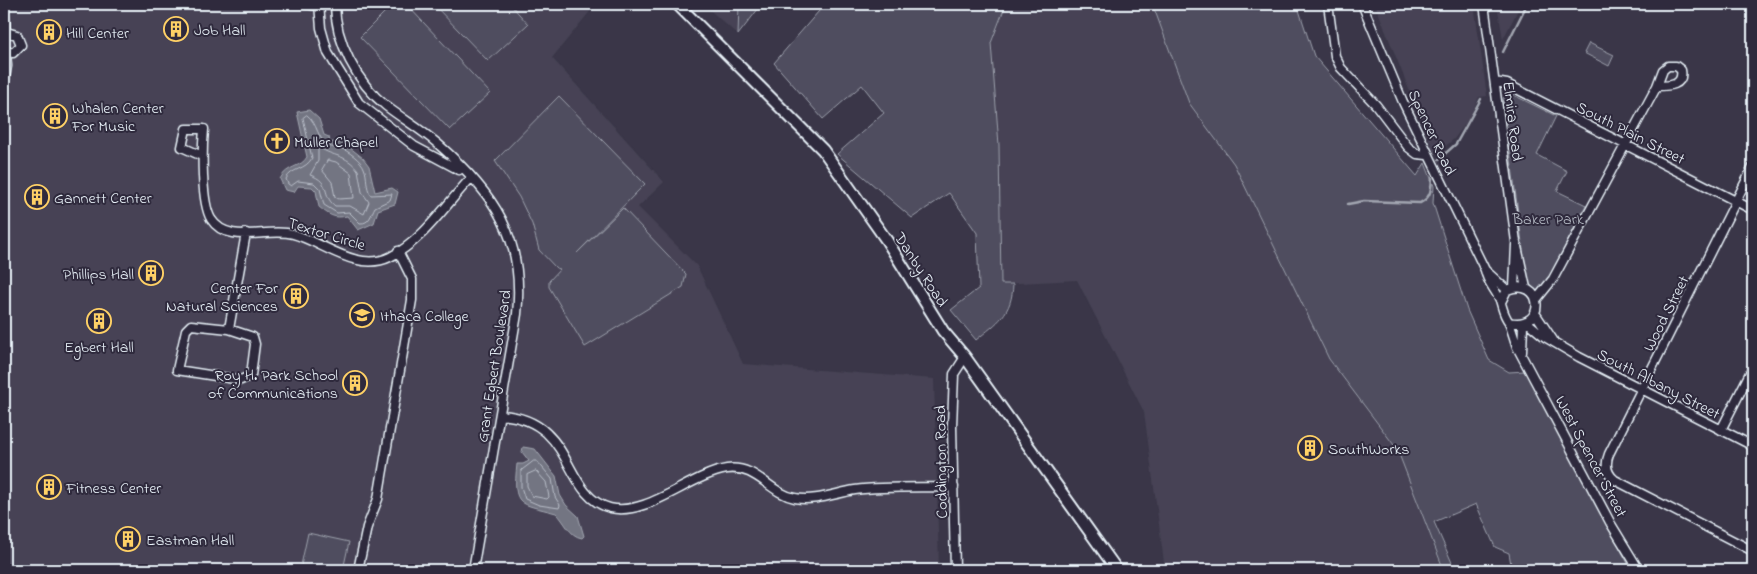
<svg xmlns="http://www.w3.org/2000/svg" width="1757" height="574" font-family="'Indie Flower',sans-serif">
  <rect width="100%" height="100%" fill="#3a3648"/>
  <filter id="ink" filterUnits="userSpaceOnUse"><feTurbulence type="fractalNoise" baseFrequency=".02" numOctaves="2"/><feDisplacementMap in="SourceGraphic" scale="10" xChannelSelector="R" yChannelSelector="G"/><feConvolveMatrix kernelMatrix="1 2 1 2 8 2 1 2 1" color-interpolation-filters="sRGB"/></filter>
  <g filter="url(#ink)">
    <path fill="#464354" d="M4,4H596L552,58L664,182L638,207L697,266L743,364L934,379L939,570H4Z
      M703,4H739L738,35Z
      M1006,4H1147L1155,11L1189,103L1234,164L1329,359L1397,449L1443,570H1165L1144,412L1077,280L1001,284L999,145L991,43Z
      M1375,4H1474L1487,96L1479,97L1469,119L1454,139L1435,155Z
      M1497,4H1521L1503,39Z"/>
    <path fill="#504e5f" stroke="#9ca0ac" d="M393,4H406L490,93L450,130L360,37Z
      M433,4H510L528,24L488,61Z
      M739,4H762L738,35Z
      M825,4H1006L991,43L999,145L1001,284H1013C1012,314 998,322 976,340L951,310L979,288L977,233L949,193L912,218L837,154L884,113L862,85L823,119L774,63Z
      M1147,4H1297L1314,56L1417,176L1425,163L1434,186L1433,203L1467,310L1489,360L1509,372L1525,371L1631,569L1512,570L1509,553L1495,547L1476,504L1434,522L1453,565L1443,568L1397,449L1329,359L1234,164L1189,103L1155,11Z
      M1589,43L1614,55L1609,66L1584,53Z
      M1507,92L1556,116L1537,155L1567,171L1557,191L1586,205L1548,280L1537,294L1527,280L1503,99Z
      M559,96L645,184L577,253L623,208L686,274L683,287L585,347L549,287V281L560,269L556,268L539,250L532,224L519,197L495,161Z
      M308,533L349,542L343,570H300Z"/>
    <path fill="#737482" stroke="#a2a6b1" d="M309,110L319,119L324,135L329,137L330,142L344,143L363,158L369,166L375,192L392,188L398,192L395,204L378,210L374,223L358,230L347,216C334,219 329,215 319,207L316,191L312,187L298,186L294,192L285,190L280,179C287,165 301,168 307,157L297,112Z
      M523,447L535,449L556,476L560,495L566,505L578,516L584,536L582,538C569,536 565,521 556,513C520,503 512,508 517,464H523L529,461L522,452Z"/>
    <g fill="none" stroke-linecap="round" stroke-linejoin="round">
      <path stroke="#b9bfc9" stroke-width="1" d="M307,115C318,123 317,140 329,146C332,148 337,147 340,148C347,150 362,161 364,168C368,177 365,187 371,195L392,194L390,200L375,207C371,214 370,224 360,223L349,212L337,213L324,205L320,189L314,183L298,181L291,186L288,184L286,179C291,168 306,170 312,158L303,118Z
        M320,148C333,157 346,154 358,170L362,192L369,202L364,214L350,206H335C321,195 332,182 310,175L318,161V150Z
        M328,160L336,162L351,173L354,198L339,199L335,197L332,182L322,170Z
        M534,461H537L552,479L555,497L560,505L559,508L539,505L525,499L521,487V471Z
        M536,471L546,482L549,497L547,499L532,496L527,486V475Z"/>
      <path stroke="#a2a6b1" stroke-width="2.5" d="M1503,52L1527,4
        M1439,159L1456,144L1481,99
        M1348,204L1364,201L1420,203C1431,198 1431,190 1432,178"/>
      <defs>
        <path id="minor" d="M306,4L319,6L335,4C335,41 357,83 386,106C403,119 422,130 438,144C494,193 525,238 517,314L473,570
          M319,4L321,28L328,53L359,103L414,146L459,170
          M1328,4L1335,56L1341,68L1376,105L1408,147L1417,154L1427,155
          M1362,4L1403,102L1485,270C1487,282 1495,289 1500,300C1503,309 1503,314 1509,322C1548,331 1544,275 1507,290L1501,302
          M1484,4L1516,242L1526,288
          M4,7L6,35
          M4,37L10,33L17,35L21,45L13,53L4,50
          M1668,66H1676L1681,70C1684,86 1669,86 1657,86L1663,70Z
          M1495,82L1507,84L1753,210
          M4,84L7,66L6,52
          M202,156L182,147L186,129H204C202,150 201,202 211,219C228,246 268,227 293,234C323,242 357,273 390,257C423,241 446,204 471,178
          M1753,167L1609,454C1605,464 1606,473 1615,480L1753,551
          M1485,270L1507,290
          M1514,288L1516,245
          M1536,300L1553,279L1657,86
          M1535,313L1553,340
          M1509,322L1517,347L1611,524L1639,570
          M1527,322L1545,337L1579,357L1753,446
          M191,325L229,329L253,337L255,344L251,375L241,380L177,370L186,330Z
          M229,329L246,233
          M1522,352L1523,324
          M500,415C576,419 561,495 610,508C647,517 690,475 727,469C757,465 769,493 795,498C814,502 836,493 855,490C887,486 921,488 954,487
          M1721,430L1753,367
          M358,570L367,527L378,499L412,300V279L398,251
          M955,570L952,426L954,374L965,357"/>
        <path id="major" d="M677,4L823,150L887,241L943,331L965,357L1117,570"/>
      </defs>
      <use href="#minor" stroke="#e8f1f8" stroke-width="11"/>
      <use href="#major" stroke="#e8f1f8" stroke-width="14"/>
      <use href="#minor" stroke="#2f2a3d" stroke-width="8"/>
      <use href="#major" stroke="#2f2a3d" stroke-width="10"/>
    </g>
  </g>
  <defs>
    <symbol id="building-ring" viewBox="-11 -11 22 22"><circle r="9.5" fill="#2f2a3d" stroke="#ffd166" stroke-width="1.5"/><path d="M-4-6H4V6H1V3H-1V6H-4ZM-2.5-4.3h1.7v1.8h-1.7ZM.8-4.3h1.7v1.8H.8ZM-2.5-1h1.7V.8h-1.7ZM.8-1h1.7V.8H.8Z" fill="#ffd166"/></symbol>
    <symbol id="church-ring" viewBox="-11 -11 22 22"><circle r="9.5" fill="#2f2a3d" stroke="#ffd166" stroke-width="1.5"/><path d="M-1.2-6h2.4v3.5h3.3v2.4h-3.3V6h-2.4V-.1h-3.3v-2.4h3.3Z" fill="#ffd166"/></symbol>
    <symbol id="university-ring" viewBox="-11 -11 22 22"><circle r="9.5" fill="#2f2a3d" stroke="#ffd166" stroke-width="1.5"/><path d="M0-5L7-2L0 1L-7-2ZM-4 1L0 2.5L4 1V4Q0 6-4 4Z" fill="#ffd166"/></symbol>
  </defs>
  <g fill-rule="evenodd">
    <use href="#building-ring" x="162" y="15" width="28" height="28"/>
    <use href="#building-ring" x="35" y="18" width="28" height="28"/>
    <use href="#building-ring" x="41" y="102" width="28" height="28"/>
    <use href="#church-ring" x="263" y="127" width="28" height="28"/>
    <use href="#building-ring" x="23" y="183" width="28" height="28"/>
    <use href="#building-ring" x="137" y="259" width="28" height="28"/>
    <use href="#building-ring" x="282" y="282" width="28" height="28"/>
    <use href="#university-ring" x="348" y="301" width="28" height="28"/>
    <use href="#building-ring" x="85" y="307" width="28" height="28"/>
    <use href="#building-ring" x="341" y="369" width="28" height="28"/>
    <use href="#building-ring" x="1296" y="434" width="28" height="28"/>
    <use href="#building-ring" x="35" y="473" width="28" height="28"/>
    <use href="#building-ring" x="114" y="525" width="28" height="28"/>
  </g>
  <g text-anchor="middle" stroke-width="4" stroke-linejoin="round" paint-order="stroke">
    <g font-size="16" fill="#e8f1f8" stroke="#2f2a3d" text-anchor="start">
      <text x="194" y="35">Job Hall</text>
      <text x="66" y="38">Hill Center</text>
      <text x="72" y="113">Whalen Center<tspan x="72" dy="18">For Music</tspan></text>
      <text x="294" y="147">Muller Chapel</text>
      <text x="54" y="203">Gannett Center</text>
      <text x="134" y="279" text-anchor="end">Phillips Hall</text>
      <text x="278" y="293" text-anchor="end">Center For<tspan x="278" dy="18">Natural Sciences</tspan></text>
      <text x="380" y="321">Ithaca College</text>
      <text x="99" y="352" text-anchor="middle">Egbert Hall</text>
      <text x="338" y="380" text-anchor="end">Roy H. Park School<tspan x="338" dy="18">of Communications</tspan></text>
      <text x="1328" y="454">SouthWorks</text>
      <text x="66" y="493">Fitness Center</text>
      <text x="146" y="545">Eastman Hall</text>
    </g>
    <g font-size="16" fill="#e8f1f8" stroke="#2f2a3d">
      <text transform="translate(1514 121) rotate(83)" y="6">Elmira Road</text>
      <text transform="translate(1433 132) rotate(65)" y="6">Spencer Road</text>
      <text transform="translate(1631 132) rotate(27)" y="6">South Plain Street</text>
      <text transform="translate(327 233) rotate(17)" y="6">Textor Circle</text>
      <text transform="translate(922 269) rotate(57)" y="6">Danby Road</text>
      <text transform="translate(1665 313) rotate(-63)" y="6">Wood Street</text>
      <text transform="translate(493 366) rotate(-81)" y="6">Grant Egbert Boulevard</text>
      <text transform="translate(1659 383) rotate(27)" y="6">South Albany Street</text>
      <text transform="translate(1592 456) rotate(62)" y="6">West Spencer Street</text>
      <text transform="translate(940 462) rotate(-91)" y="6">Coddington Road</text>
    </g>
    <g font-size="16" fill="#b3b8c2" stroke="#2f2a3d">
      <text x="1548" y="224">Baker Park</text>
    </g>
  </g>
  <rect width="1757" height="574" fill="none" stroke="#2f2a3d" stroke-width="20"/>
  <rect x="10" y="10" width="1737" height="554" fill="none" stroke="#e8f1f8" stroke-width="2" filter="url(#ink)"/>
</svg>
